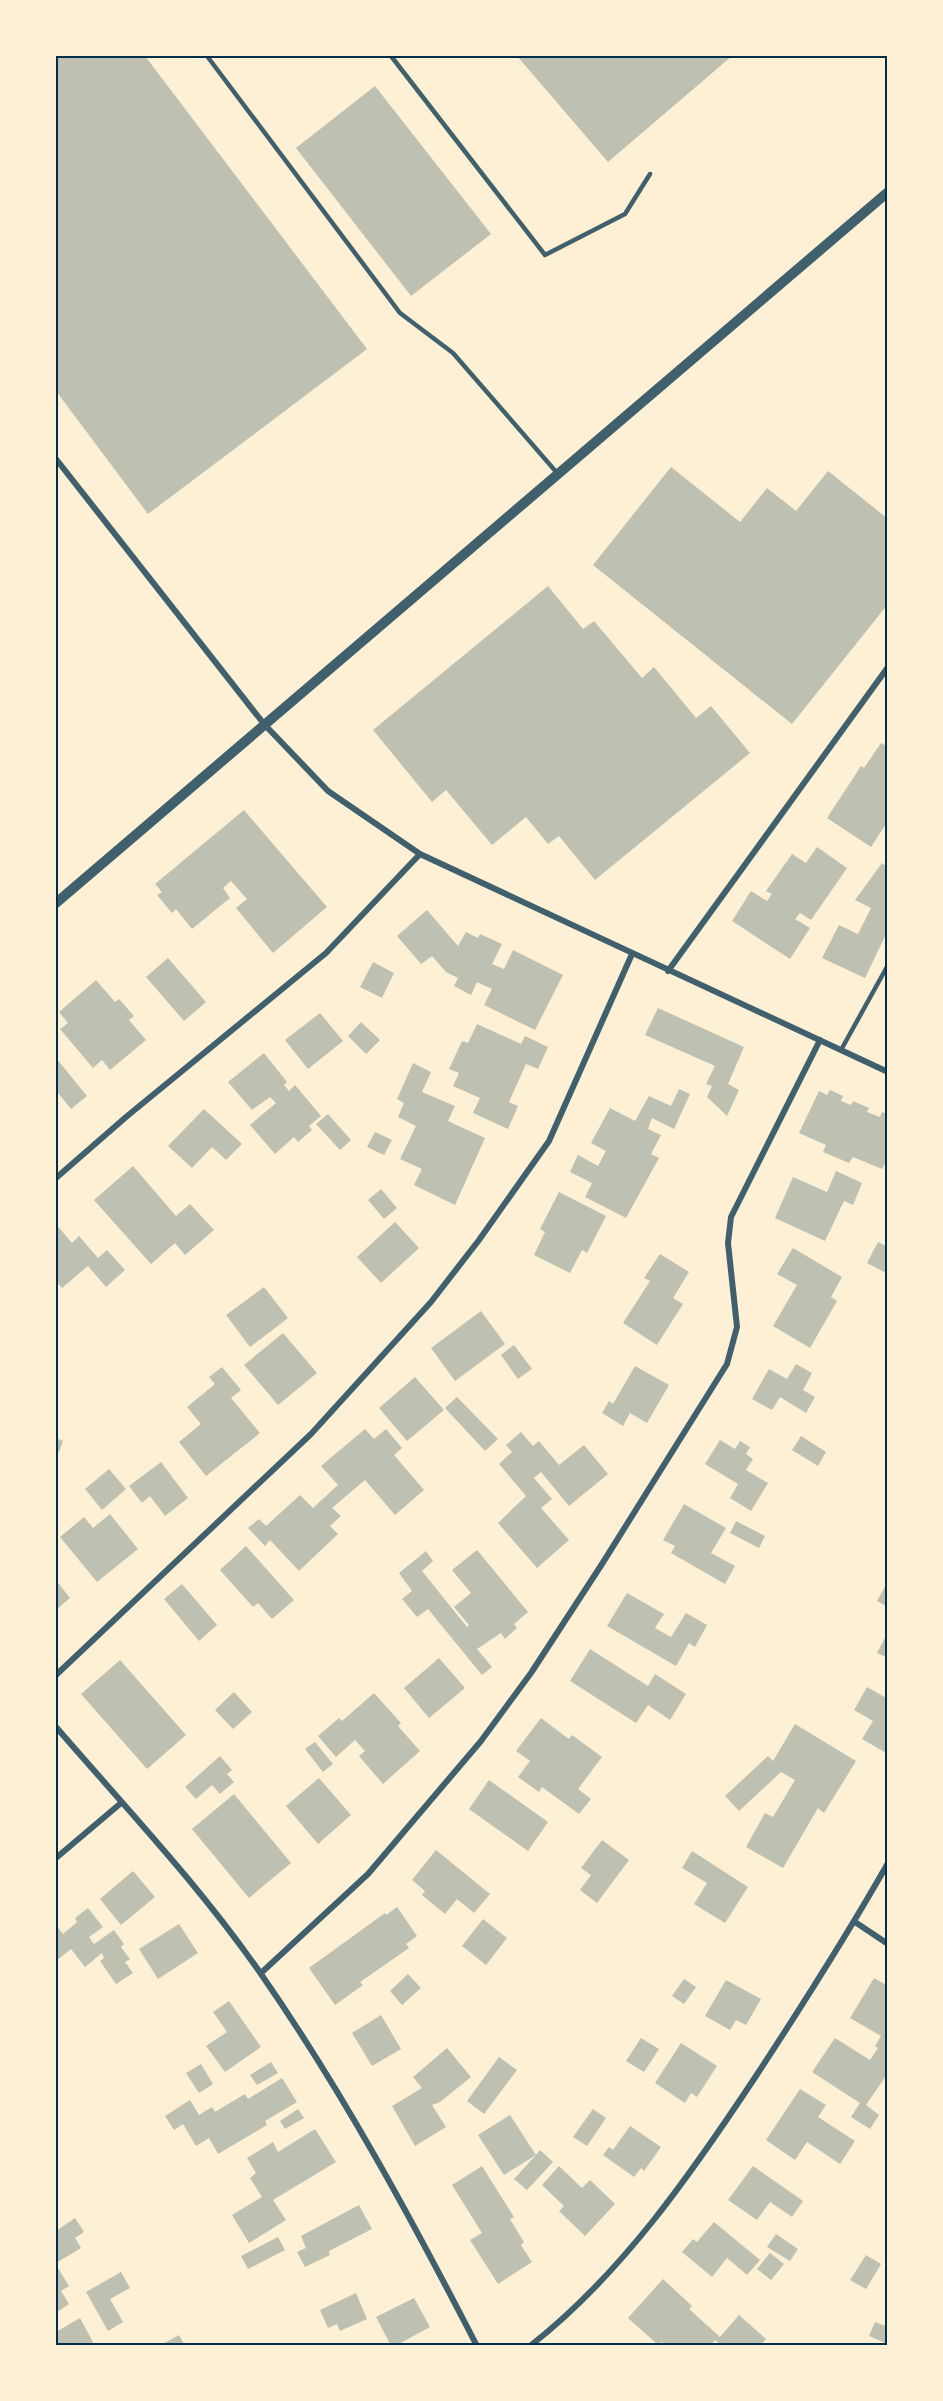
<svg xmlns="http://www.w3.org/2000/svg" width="943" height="2401" font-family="Karla,sans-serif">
  <rect width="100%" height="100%" fill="#fdf0d5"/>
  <path fill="#bec0b2" d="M56,56H145L367,349L148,514L56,391Z
    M517,56H732L608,162Z
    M375,86L491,234L411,296L296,148Z
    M671,467L740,522L767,488L796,511L828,471L888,519V604L792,724L593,565Z
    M548,586L583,629L594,621L642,678L654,667L696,718L711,706L750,753L595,880L559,836L548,844L526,817L492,845L446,790L432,802L373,730Z
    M881,743L888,747V821L871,847L827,818L861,766L864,768Z
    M244,810L327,907L273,953L236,908L247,899L231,881L223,888L230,898L192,929L176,909L172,913L157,895L162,892L155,884Z
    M817,847L847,868L811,920L800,913L795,919L810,928L790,959L732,921L751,891L767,901L772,894L766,891L792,854L806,863Z
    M882,863L888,868V930L865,978L822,958L839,925L858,934L871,908L855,900Z
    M427,910L458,946L466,932L478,938L480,934L502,944L492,964L504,969L513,950L563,975L535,1030L484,1005L492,989L477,982L471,995L454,986L458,978L446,972L432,956L421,964L397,936Z
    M168,958L206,1002L184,1021L146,977Z
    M373,962L394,973L382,998L360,987Z
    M96,980L115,1002L119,999L134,1016L129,1020L146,1040L110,1070L102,1060L93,1068L60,1029L68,1023L59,1012Z
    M658,1008L744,1047L728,1084L739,1090L727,1116L707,1097L712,1086L706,1084L715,1066L645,1035Z
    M320,1013L343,1041L308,1069L285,1040Z
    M361,1022L380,1040L366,1054L348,1036Z
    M477,1024L521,1044L525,1036L548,1047L538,1069L526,1064L509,1102L518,1106L508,1129L473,1113L480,1098L453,1086L459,1073L449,1069L462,1041L468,1043Z
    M264,1053L287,1082L284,1085L289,1091L295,1085L321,1116L309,1126L312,1130L298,1142L294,1137L275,1154L250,1125L276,1103L270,1097L252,1110L228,1082Z
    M56,1058L87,1096L71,1109L58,1093L56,1096Z
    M413,1063L431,1072L422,1092L455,1106L448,1121L485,1138L455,1205L414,1185L422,1169L400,1159L416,1126L398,1117L404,1103L397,1099Z
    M679,1089L690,1094L674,1129L652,1118L648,1129L661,1135L651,1154L659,1158L626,1218L585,1197L592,1183L570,1172L578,1155L598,1166L606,1151L591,1143L610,1108L635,1121L649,1096L671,1106Z
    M830,1090L843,1096L841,1101L851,1105L853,1101L869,1108L867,1112L872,1114L880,1117L882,1112L888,1114V1158L882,1169L853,1157L849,1163L823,1152L826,1145L799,1133L819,1091L827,1095Z
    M204,1109L242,1144L226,1160L212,1147L192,1168L168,1146Z
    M328,1114L351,1140L340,1150L316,1124Z
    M375,1132L392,1140L384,1155L367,1147Z
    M133,1166L176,1216L190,1204L214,1230L185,1255L175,1243L151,1264L94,1200Z
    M836,1171L862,1183L853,1205L844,1201L825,1241L775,1218L793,1177L827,1192Z
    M381,1189L397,1208L384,1219L368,1200Z
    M559,1192L606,1216L587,1253L582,1250L570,1273L534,1255L545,1232L540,1229Z
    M395,1222L419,1248L381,1283L357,1257Z
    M56,1224L72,1243L79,1236L98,1258L107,1250L125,1270L106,1287L88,1266L62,1288L56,1281Z
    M878,1242L888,1247V1274L867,1263Z
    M793,1248L842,1277L831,1297L837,1301L810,1348L773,1326L797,1285L777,1274Z
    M660,1254L689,1272L673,1298L683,1304L657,1345L623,1323L650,1281L644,1278Z
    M264,1287L288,1318L250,1347L226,1315Z
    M481,1311L505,1344L455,1381L431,1348Z
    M283,1333L317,1373L278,1405L244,1365Z
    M514,1345L532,1369L518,1379L501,1355Z
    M796,1364L812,1373L803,1390L815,1397L806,1413L780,1397L772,1410L752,1399L769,1369L787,1379Z
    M635,1366L669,1385L647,1423L630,1413L623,1426L602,1413L609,1401L613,1404Z
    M222,1367L241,1390L231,1398L260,1433L206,1476L179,1442L201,1424L187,1407L215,1384L209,1377Z
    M415,1377L444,1410L407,1441L379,1408Z
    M457,1397L498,1439L485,1451L445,1408Z
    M365,1429L374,1439L386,1429L402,1448L394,1455L424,1490L395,1515L365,1480L332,1508L341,1516L330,1526L338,1534L299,1571L270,1540L265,1546L248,1528L259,1519L266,1526L300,1495L313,1508L338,1485L321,1466Z
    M521,1432L533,1446L539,1441L559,1465L584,1445L608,1474L569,1506L541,1472L534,1478L552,1499L541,1508L569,1540L537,1568L498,1523L526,1496L499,1464L512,1452L506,1445Z
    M801,1436L826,1452L818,1466L792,1450Z
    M56,1438L63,1441L59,1452L56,1451Z
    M720,1440L735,1449L740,1441L750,1447L746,1454L753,1459L746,1470L768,1483L751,1511L730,1498L738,1484L705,1464Z
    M161,1462L188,1498L165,1516L150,1496L142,1503L129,1486Z
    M109,1469L126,1489L102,1510L85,1489Z
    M684,1504L726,1528L711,1553L735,1566L725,1584L671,1553L675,1546L663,1540Z
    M110,1514L138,1549L97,1582L60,1537L84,1517L93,1528Z
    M736,1521L765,1536L759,1548L730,1533Z
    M246,1546L294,1600L272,1619L258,1603L253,1607L220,1570Z
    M477,1550L528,1612L514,1624L517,1628L505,1639L501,1633L477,1649L492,1667L482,1675L428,1609L417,1617L402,1599L412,1591L399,1573L426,1551L433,1561L422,1571L467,1627L469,1625L454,1607L471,1593L452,1570Z
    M56,1580L70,1598L56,1610Z
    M888,1581V1607L877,1601Z
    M182,1584L217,1625L199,1641L164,1599Z
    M627,1593L664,1614L655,1628L671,1637L686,1613L707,1625L695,1647L689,1643L676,1666L607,1626Z
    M888,1632V1658L877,1653Z
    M590,1649L648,1686L655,1674L686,1694L670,1720L648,1705L636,1723L570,1681Z
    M439,1658L465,1688L429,1718L404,1688Z
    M120,1660L186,1735L147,1769L81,1694Z
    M867,1687L888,1699V1754L862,1739L873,1721L854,1710Z
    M234,1692L252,1712L233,1729L215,1710Z
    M374,1693L401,1723L398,1726L420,1751L383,1784L359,1756L365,1751L355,1740L336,1757L318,1736L339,1718L342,1721Z
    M541,1718L569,1739L572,1735L602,1757L578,1789L591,1799L579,1814L542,1787L539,1792L518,1777L530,1761L516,1751Z
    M795,1724L856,1761L824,1813L818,1808L783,1868L746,1847L765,1813L773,1817L795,1780L781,1772L739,1811L725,1796L768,1756L773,1761Z
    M315,1742L333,1764L323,1772L305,1749Z
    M220,1756L232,1770L227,1774L234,1782L220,1794L212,1785L196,1799L185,1787Z
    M319,1778L351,1815L318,1844L286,1806Z
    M489,1780L548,1822L528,1851L469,1809Z
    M234,1794L291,1863L249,1898L192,1829Z
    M602,1840L629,1860L597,1903L580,1890L591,1875L581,1868Z
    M436,1850L490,1894L474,1913L457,1899L445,1914L422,1895L425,1891L412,1880Z
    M692,1851L748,1887L725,1923L694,1904L707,1883L682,1868Z
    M133,1871L155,1897L121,1925L100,1899Z
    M397,1907L417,1936L406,1944L409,1948L360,1982L363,1985L335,2005L309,1968L385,1913L386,1915Z
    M88,1908L103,1927L89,1937L94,1944L114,1930L124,1944L121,1947L130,1959L125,1962L133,1973L116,1984L100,1961L104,1958L102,1953L85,1967L71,1949L56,1961V1925L63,1934L77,1922L75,1918Z
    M483,1919L507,1938L486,1965L462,1946Z
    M179,1924L198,1953L158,1979L139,1949Z
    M408,1974L421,1988L402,2005L390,1991Z
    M874,1978L888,1986V2073L866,2105L879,2115L870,2129L851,2117L860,2103L812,2072L835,2038L870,2060L878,2048L875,2046L881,2036L850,2018Z
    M684,1979L696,1987L684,2004L672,1996Z
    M726,1980L761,1999L746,2025L736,2020L730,2030L705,2016Z
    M229,2001L261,2047L225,2072L206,2046L227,2032L213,2012Z
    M381,2015L401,2049L372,2066L352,2033Z
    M641,2038L659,2049L644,2072L626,2061Z
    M681,2043L717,2066L697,2097L691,2093L685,2103L655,2083Z
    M447,2048L471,2077L440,2102L432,2105L446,2127L415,2146L392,2106L422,2088L413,2077Z
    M499,2057L517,2070L484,2114L467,2101Z
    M271,2062L278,2073L257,2085L250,2075Z
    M201,2064L213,2084L199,2093L186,2073Z
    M282,2078L297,2102L265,2121L267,2125L218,2154L209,2138L196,2146L183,2124L174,2130L165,2116L190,2100L199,2115L212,2107L215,2112L245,2094L248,2099Z
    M800,2089L826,2105L818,2117L855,2141L840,2164L807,2142L795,2160L766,2140Z
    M298,2109L304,2118L285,2129L280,2121Z
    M593,2109L606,2118L587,2146L573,2137Z
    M510,2115L536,2155L540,2150L553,2162L527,2190L514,2179L536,2155L504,2175L478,2135Z
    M630,2126L661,2147L644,2171L641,2168L634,2177L603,2155L609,2147L613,2150Z
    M315,2129L336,2162L273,2200L286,2220L249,2243L232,2215L262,2197L250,2178L256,2173L247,2158L273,2142L278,2152Z
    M482,2166L514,2217L510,2219L524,2242L521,2245L532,2262L498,2284L470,2240L482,2233L452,2185Z
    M559,2166L582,2188L590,2180L615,2204L585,2236L559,2211L564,2206L542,2185Z
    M753,2166L803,2201L792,2217L770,2202L757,2220L728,2200Z
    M359,2205L372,2229L329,2251L330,2255L305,2267L297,2252L306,2248L301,2236Z
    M75,2218L84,2232L75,2238L81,2248L56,2263V2231Z
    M714,2222L760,2260L747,2275L727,2258L712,2277L682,2252L693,2239L697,2242Z
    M776,2234L798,2249L790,2261L767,2247Z
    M278,2237L285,2250L248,2269L241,2256Z
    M770,2253L784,2264L771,2280L757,2269Z
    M866,2255L881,2264L866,2289L850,2280Z
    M56,2265L69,2286L61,2291L69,2304L56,2313Z
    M121,2272L130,2288L110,2299L123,2322L108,2331L86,2292Z
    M663,2279L692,2306L689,2309L720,2337L739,2315L766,2339L760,2346H722L715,2340L710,2346H666L662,2342L657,2344L628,2318Z
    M356,2293L367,2319L340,2331L337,2324L328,2328L320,2310Z
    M414,2298L430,2327L395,2346H391L376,2317Z
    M80,2318L95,2346H56V2332Z
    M875,2322L888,2327V2344L869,2336Z
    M179,2335L185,2346H159Z"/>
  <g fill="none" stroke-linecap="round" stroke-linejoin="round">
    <path stroke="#3f606c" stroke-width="4.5" d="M207,56L400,313L453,353L558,474
      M391,56L545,255L625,214L650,174
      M841,1050L888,965"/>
    <path stroke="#3f606c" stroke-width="6" d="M56,459L264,724L328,791L420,854L888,1072
      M668,971L888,667
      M56,1178L126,1117L326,953L420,854
      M56,1675L311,1434L431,1302L479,1240L549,1141L632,954
      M56,1727C126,1808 200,1886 261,1974C343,2092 411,2218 477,2346
      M56,1858L121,1803
      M855,1922L888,1944
      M261,1973L368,1874L481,1741L531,1673L602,1564L727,1364L737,1327L728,1243L731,1217L820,1040
      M530,2346C621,2275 691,2174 754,2079C800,2009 846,1937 888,1863"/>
    <path stroke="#3f606c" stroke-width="10" d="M56,903L888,192"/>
  </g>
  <rect width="943" height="2401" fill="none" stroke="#fdf0d5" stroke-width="114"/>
  <rect x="57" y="57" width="829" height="2287" fill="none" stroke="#003049" stroke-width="2"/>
</svg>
